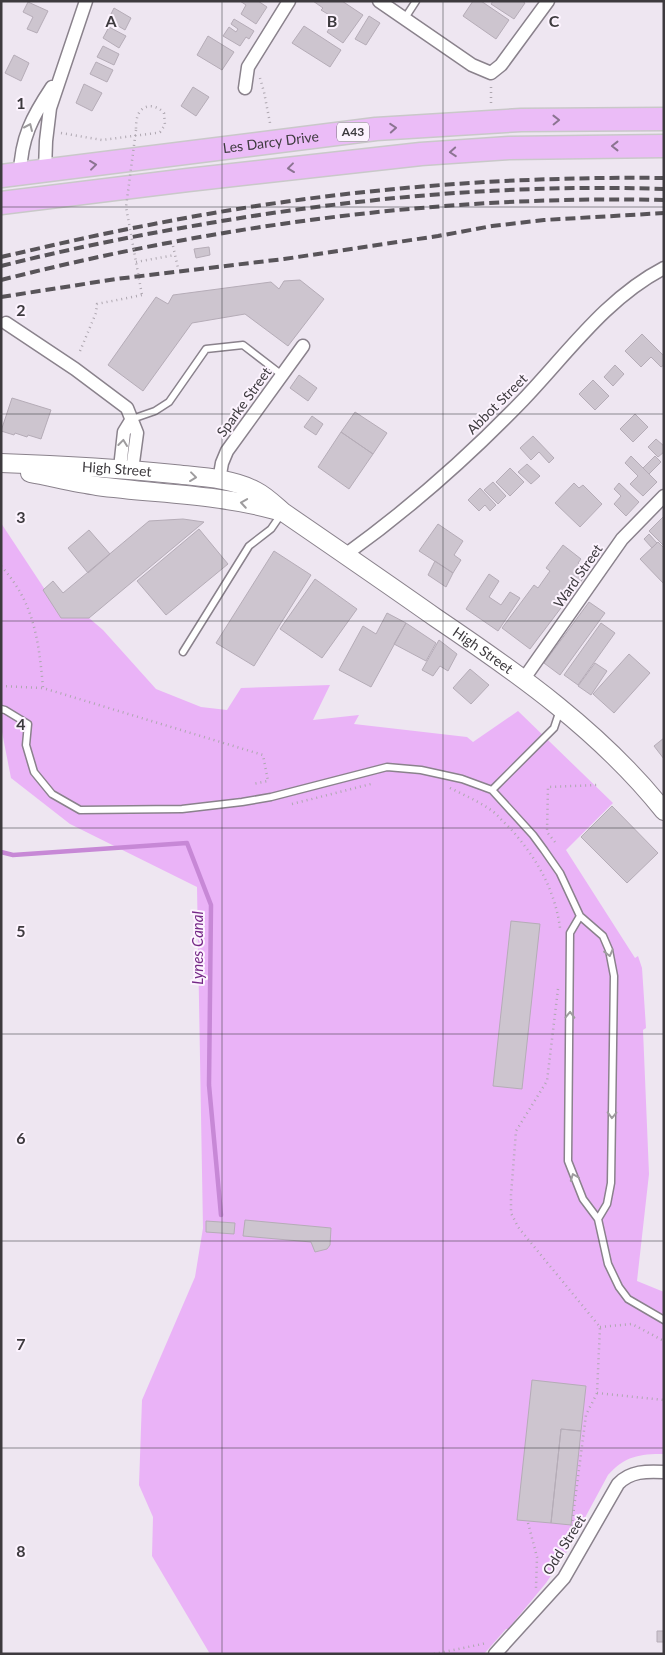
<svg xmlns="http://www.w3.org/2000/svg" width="665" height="1655" font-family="Lato,sans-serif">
  <rect width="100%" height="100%" fill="#eee6f1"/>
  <path fill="#eab3f7" d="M1,523L63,617L89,618L103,630L156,689L201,707L227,710L241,688L330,685L313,720L359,715L354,724L467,737L473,742L518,711L613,803L566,850L635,958L638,956L642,968L646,1028L643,1030L649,1174L637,1281L664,1292V1454C639,1454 625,1456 608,1475L566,1553L546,1583L508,1629H506L484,1654H210L152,1556L153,1517L139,1485L142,1400L195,1277L203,1228L197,887L70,824L11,778L1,727Z"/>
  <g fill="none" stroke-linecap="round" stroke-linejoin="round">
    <path stroke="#c788d6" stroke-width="4.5" d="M1,852L13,855L187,843L211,905L209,1085L221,1215"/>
  </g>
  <path fill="#cdc5cf" stroke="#b5acb7" d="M240,1H258L267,7L256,24L241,14L246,5Z
    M313,1H342L363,15L343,43L327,32L336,19L321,10L323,8Z
    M473,1H481L509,20L496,39L463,16Z
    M493,1H522L525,3L514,19L491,4Z
    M28,2L48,11L37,33L27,29L33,17L23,12Z
    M114,8L131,18L125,30L108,20Z
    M369,16L380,23L366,45L355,39Z
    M234,19L254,31L249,39L246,37L240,46L223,36L229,27L236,32L238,29L231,24Z
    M304,26L341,50L330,67L292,43Z
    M109,27L126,36L119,48L103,38Z
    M208,36L234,52L222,70L197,55Z
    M103,46L119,54L114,65L97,57Z
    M14,55L29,63L21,81L5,73Z
    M96,62L113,70L107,82L90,74Z
    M84,84L102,93L92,111L76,103Z
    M193,87L209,97L196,116L181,106Z
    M209,247L210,255L196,258L194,249Z
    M300,280L324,299L288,346L245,314L192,323L143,391L108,365L156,297L168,304L173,295L271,282L279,289L284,281Z
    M642,334L664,356V365L661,367L651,357L641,367L625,351Z
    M615,365L624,374L613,386L604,377Z
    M299,375L317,388L308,401L290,388Z
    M593,380L609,396L595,410L579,394Z
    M12,398L51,410L41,439L28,435L27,437L15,433L14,435L1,431Z
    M355,412L387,433L373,454L341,432Z
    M635,414L648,427L633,442L620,429Z
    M312,416L323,424L316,435L304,427Z
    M341,432L373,454L349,489L318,467Z
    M533,436L554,458L549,463L539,452L531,460L520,448Z
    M656,439L664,446V452L658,457L648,447Z
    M631,456L657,482L643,496L630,484L638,476L625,463Z
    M655,456L661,462L649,474L643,468Z
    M527,464L540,476L531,484L518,472Z
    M510,468L524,482L510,496L496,482Z
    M493,482L506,496L498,504L484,490Z
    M574,483L579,488L583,485L602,504L580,527L555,503Z
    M619,483L639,502L626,516L614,504L621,496L614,489Z
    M480,488L496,505L490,511L485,505L479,511L468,500Z
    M664,516V546L649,531Z
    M183,519L204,522L89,618H61L43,590L53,581L63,593L149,521Z
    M438,524L463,541L454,555L461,560L453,573L419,551Z
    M199,529L228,564L166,615L137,581Z
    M89,530L110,554L88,573L68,548Z
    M649,534L657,543L652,548L644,539Z
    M658,542L664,548V584L640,559Z
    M563,545L581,559L578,563L582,566L578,571L585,576L530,649L502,628L534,585L538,588L550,571L546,568Z
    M274,551L311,575L254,666L216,643Z
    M435,561L453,573L446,587L428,575Z
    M489,574L499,581L489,597L501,605L510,592L520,598L498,631L466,609Z
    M315,579L357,609L322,658L280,629Z
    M589,602L605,613L560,675L544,663Z
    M387,613L406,623L371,687L339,670L363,626L376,634Z
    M406,623L436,643L426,661L394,644Z
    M601,623L615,633L578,685L564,675Z
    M439,640L457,654L448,671L440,666L433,676L422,670Z
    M629,654L650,673L614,713L593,694Z
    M595,663L607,671L591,695L578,686Z
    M470,669L489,685L471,704L453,688Z
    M664,738V759L654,746Z
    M612,806L658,853L627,883L581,837Z
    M511,921L540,924L522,1089L493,1086Z
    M245,1220L331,1228L330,1245L327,1249L315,1252L311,1242L243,1236Z
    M206,1221L235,1223L234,1234L206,1232Z
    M532,1380L586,1386L581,1431L561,1429L551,1523L517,1520Z
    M561,1429L581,1431L571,1525L551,1523Z
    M657,1631H664V1642H657Z"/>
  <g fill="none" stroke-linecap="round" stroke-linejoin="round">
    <defs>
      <path id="lane" d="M405,18L416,1
        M132,419L155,411L169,402L206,349L243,345L282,375
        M183,652L249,546L271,529L282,513
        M1,709L5,710L28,724L26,745L34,772L52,794L80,810L182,809L242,802L271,797L387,767L421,770L462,779L492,790L533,835L544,850L560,873L580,916L603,936L609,950L614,976L611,1183L607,1204L598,1219
        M492,790L554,728L560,710
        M580,916L570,933L568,1161L583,1199L598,1219L608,1264L619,1287L628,1299L664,1320"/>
      <path id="street" d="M379,1L472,65L491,73L501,65L548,1
        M245,88L248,67L289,1
        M45,171L46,141L50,108L86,1
        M20,174C21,138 32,117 52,87
        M6,323L75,369L127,408L137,433L132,470
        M120,468L124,432L132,419
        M219,480L222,463L227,451L303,346
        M345,555C409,509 468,457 523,400C567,354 606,298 664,268
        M523,680L622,539L664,496
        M495,1654L564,1578L618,1484C630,1471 647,1471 664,1472"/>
      <g id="secondary">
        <path id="s1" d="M1,463C59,465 116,468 174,474C201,477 231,478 256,491C266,496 275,505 283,512C334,547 385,582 436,618C519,674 601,732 664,811"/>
        <path d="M30,473C52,477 75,483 97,486C158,494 216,494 275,510"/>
      </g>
      <g id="highway">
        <path id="s2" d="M1,176L376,129L521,120L664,119"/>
        <path d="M1,203L188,180L421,154L509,148L664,146"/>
      </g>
    </defs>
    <use href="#lane" stroke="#8a828c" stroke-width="9"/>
    <use href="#street" stroke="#8a828c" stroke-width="15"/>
    <use href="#secondary" stroke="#8a828c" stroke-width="20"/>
    <use href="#highway" stroke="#c9c8c9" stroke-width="25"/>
    <path stroke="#aea7b0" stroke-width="2.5" stroke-dasharray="1 4" stroke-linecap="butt" d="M260,78L264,92L270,123
      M491,87V103
      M61,133L102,140L156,133L160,132L165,125L164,113C157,105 145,103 139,113C136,118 136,125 136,130
      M173,246L178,268
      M136,262L175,255
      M80,351L96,313L97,304L142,295
      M1,566C34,602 39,641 43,688L263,755L268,781L253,784
      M1,686L43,688
      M450,788C464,795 478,801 491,810C497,814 502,821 508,826C535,855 555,889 560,928
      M292,804L371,784
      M555,842L547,832L548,787L597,785
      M558,989L547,1081L516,1131L511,1195V1213L518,1227L600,1327L597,1393L586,1415L570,1539
      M600,1327L632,1324L664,1341
      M597,1393L664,1400
      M528,1523L537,1557L536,1588
      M434,1654L487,1643"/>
    <use href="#lane" stroke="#fff" stroke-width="6"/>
    <use href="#street" stroke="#fff" stroke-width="12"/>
    <use href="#secondary" stroke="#fff" stroke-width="18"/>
    <use href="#highway" stroke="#ebbcf7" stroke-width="22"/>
    <path stroke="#585459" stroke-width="4" stroke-dasharray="10 5" stroke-linecap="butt" d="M1,257C50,246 99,234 149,225C318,191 491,176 664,178
      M1,266C72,248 144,234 216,222C364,197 514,184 664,189
      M1,280C217,225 441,195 664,200
      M1,297L116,279L284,259L438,236L492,226L544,220L664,213"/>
    <path stroke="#aea7b0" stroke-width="2.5" stroke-dasharray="1 4" stroke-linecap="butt" d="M136,130L126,207L142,295"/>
  </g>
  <defs><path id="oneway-chevron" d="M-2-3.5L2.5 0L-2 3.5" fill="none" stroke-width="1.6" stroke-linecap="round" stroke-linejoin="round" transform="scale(1.25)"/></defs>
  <g stroke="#8b7491">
    <use href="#oneway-chevron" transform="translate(556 120) rotate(-1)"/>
    <use href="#oneway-chevron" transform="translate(393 128) rotate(-4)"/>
    <use href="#oneway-chevron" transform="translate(615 146) rotate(180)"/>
    <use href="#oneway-chevron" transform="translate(453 152) rotate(176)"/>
    <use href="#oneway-chevron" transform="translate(93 165) rotate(-7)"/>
    <use href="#oneway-chevron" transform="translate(291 168) rotate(173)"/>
  </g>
  <g stroke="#9e9c9e">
    <use href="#oneway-chevron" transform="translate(29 127) rotate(-66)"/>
    <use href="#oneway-chevron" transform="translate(123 443) rotate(-83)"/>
    <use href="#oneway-chevron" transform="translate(193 477) rotate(7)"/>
    <use href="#oneway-chevron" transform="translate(244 503) rotate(-171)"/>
    <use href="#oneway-chevron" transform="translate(609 953) rotate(76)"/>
    <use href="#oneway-chevron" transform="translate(570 1015) rotate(-89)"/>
    <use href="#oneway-chevron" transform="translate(612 1115) rotate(91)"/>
    <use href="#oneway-chevron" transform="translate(574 1177) rotate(-111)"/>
  </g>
  <path fill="none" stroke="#3d3a3e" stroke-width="1" stroke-opacity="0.55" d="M222,1V1654M443,1V1654M1,207H664M1,414H664M1,621H664M1,828H664M1,1034H664M1,1241H664M1,1448H664"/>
  <g text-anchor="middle" stroke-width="4" stroke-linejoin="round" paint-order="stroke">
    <rect fill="#fcf3fe" stroke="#767278" stroke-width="1" x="337" y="122.5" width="32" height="19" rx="4"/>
    <g font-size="12" font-weight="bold" fill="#3d3a3e">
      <text x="353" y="136">A43</text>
    </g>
    <g font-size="14" fill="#3d3a3e" stroke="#fcf3fe">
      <text dy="5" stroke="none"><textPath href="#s2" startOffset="272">Les Darcy Drive</textPath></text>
      <text transform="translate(244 402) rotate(-54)" y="5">Sparke Street</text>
      <text transform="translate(497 404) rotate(-45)" y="5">Abbot Street</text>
      <text dy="5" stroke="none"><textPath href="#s1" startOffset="116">High Street</textPath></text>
      <text transform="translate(578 576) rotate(-55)" y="5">Ward Street</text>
      <text dy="5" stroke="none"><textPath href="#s1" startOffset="535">High Street</textPath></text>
      <text transform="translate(564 1545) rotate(-58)" y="5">Odd Street</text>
    </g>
    <g font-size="15" font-style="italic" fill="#752986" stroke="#fcf3fe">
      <text transform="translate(198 948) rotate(-90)" y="5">Lynes Canal</text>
    </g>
  </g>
  <g font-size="16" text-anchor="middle" font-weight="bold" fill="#3d3a3e" stroke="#fcf3fe" stroke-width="4" stroke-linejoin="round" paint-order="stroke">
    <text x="111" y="27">A</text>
    <text x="332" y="27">B</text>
    <text x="554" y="27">C</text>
    <text x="21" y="109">1</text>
    <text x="21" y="316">2</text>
    <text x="21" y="523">3</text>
    <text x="21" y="730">4</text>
    <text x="21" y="937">5</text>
    <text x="21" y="1144">6</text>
    <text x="21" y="1350">7</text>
    <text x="21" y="1557">8</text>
  </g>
  <rect width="665" height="1655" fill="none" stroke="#3d3a3e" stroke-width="5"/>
</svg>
